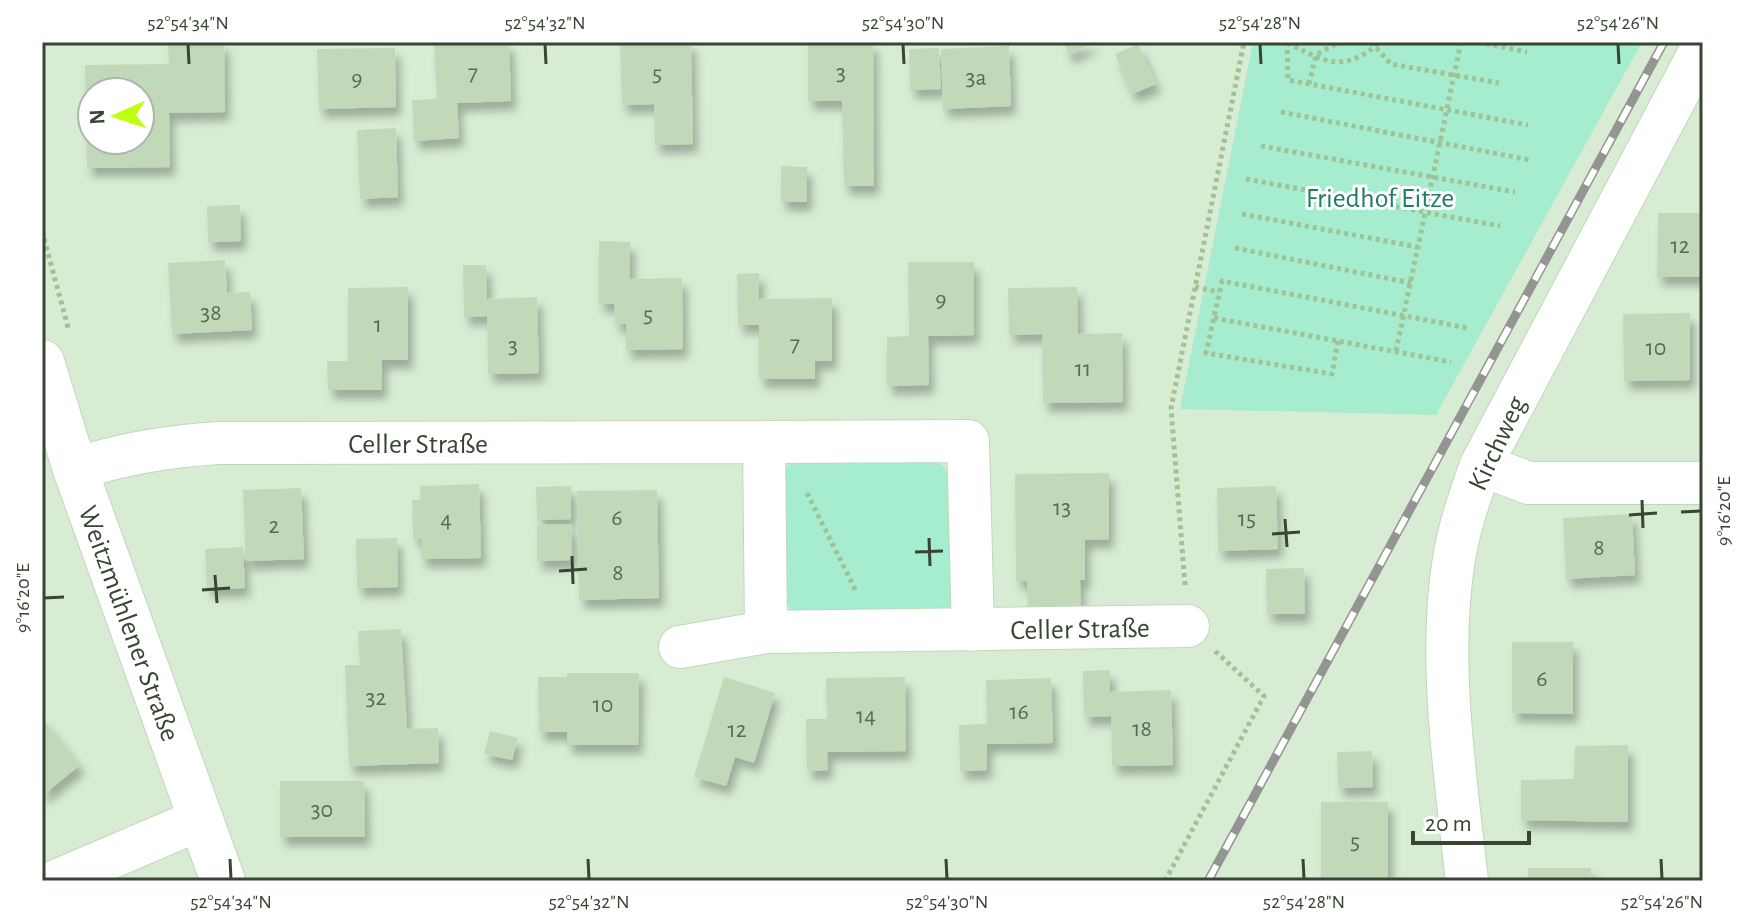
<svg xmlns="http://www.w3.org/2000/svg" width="1745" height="923" font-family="'Alegreya Sans',sans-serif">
  <defs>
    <filter id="shadow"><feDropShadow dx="5" dy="9" stdDeviation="4" flood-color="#0004"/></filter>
  </defs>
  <rect width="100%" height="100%" fill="#e5f3e2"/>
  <path fill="#d8ecd4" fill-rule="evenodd" d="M42,42H1703V881H42ZM92,92H140V140H92Z"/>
  <path fill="#a6ecce" d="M1253,42H1642L1436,415L1180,409Z
    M805,452L929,460L942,465L951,477L956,608L946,617L793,612L786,603L782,470Z"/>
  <path fill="#c2d9b9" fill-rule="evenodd" filter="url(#shadow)" d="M168,42H224L225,112L169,113L170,167L87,168L85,65L169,64ZM92,92H140V140H92Z
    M509,42L511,101L457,103L459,138L414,141L412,100L437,99L434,45Z
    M691,42L693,144L655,145L654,104L622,105L620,43Z
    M808,42H873L874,186H844L842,101H808Z
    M1063,42H1095L1069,55Z
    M1138,44L1156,84L1132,94L1115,54Z
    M1009,46L1011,106L943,109L941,49Z
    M395,48L396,107L319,109L317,49Z
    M939,48L941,89L910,90L909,49Z
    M396,128L398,197L360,199L357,130Z
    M781,166L807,167V202H781Z
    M240,205L241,241L208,242L207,206Z
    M1658,213H1703V277H1657Z
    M599,241L630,242V279L682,278L683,349L626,350V324H615L614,304H599Z
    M225,260L227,293L250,292L252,330L172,334L168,263Z
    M908,262H974V335L928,336L929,385L887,386V337L909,336Z
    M463,265H486L487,299L537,297L539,373L488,374L487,316L464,317Z
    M759,273V299L832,298V361H815V379H759V325H738L737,274Z
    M408,287V360H382V390H328L327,361H348V288Z
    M1077,287L1078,334L1122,333L1123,402L1043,403L1042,334L1009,335L1008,288Z
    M1690,313V380L1624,381L1623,314Z
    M1109,473V539L1085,540V580H1080L1081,618L1028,619L1027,581H1016L1015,474Z
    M479,484L481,558L421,559V538L413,539L412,500H420V486Z
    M571,486V519L537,520L536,487Z
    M1276,486L1278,549L1218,551L1217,488Z
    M301,488L304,559L246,561L243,490Z
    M657,490L659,598L579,600L577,491Z
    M1632,514L1635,575L1566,579L1563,518Z
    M571,524L572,560L537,561V525Z
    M397,538L398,587L357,588L356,539Z
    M243,547L245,588L207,589L205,549Z
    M1304,568L1305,614H1267L1266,569Z
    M401,629L407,729L438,728L439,763L349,766L345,665H360L358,631Z
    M1512,642H1573V714L1512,713Z
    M1110,670V692L1171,690L1173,765L1112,766L1111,716L1084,717L1083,671Z
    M567,673H639L638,745H567V732H539L538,677H567Z
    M724,677L775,693L754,763L735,757L726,786L694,777Z
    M905,677L906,751L827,752L828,770L807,771L806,719H827L826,678Z
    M1051,678L1053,743L987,744V770L960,771L959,725L987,724L986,680Z
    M42,717L80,765L42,796Z
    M490,731L518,738L512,760L484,754Z
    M1628,745V822L1521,820V780L1574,779L1575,746Z
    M1372,751L1373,787L1338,788L1337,752Z
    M280,781H364L365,837H280Z
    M1321,802H1388V881H1321Z
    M1528,868H1591V881H1528Z"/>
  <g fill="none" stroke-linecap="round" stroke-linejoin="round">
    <defs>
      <path id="minor" d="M764,442L968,441L973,630
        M1481,465L1529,483H1703
        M75,469C122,454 169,446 218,443L764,442L766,632L1188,626
        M680,647L766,632
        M56,881L201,819
        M1467,881C1456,781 1437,659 1454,559C1459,527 1470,496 1481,465L1703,46"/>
      <path id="tertiary" d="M42,362L75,469L223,881"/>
    </defs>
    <use href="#minor" stroke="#c1d7bb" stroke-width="44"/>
    <use href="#tertiary" stroke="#c1d7bb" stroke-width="46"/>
    <path stroke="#9fc394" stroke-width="5" stroke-dasharray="4 4" stroke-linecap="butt" d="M1287,42L1288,80L1528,125
      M1371,42L1391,64L1499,83
      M1478,42L1527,52
      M1287,43C1315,55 1334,72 1364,54C1370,50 1374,48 1379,42
      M1309,84L1316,55L1339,42
      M1281,112L1530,160
      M1261,146L1515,192
      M1246,179L1500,226
      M1242,214L1418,247
      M42,231L69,331
      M1235,248L1411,283
      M1195,287L1219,292
      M1214,318L1451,362
      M1338,341L1332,374L1206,353L1222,281L1468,328
      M1396,351L1461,42
      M807,493L856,591
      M1185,585L1171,408L1244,42
      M1165,881L1264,696L1215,651"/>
    <use href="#minor" stroke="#fff" stroke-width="42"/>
    <use href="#tertiary" stroke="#fff" stroke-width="44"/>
    <defs>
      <path id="rail" d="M1208,881L1664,42"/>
    </defs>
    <use href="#rail" stroke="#949494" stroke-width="9"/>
    <use href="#rail" stroke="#fff" stroke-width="6" stroke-dasharray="18" stroke-linecap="butt"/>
  </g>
  <path fill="none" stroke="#374532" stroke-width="3" d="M188,44L189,64M545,44L546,64M903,44L904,64M1260,44L1261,64M1618,44L1619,64M1642,500L1643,528M1681,512L1701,511M1629,515L1657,513M1285,519L1287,547M1272,534L1300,532M929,538L930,566M915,552L943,551M572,556L573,584M559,571L587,569M215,575L217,603M202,590L230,588M44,598L64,597M230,859L231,879M588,859L589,879M946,859L947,879M1303,859L1304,879M1661,859L1662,879"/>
  <g text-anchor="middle" stroke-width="6" stroke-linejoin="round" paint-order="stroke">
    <g font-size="24" fill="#5a6a54">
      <text x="473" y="80">7</text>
      <text x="841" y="80">3</text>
      <text x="657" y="81">5</text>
      <text x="976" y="85">3a</text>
      <text x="357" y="86">9</text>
      <text x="1680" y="253">12</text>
      <text x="941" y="307">9</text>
      <text x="211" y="320">38</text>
      <text x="648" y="322">5</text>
      <text x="378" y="332">1</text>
      <text x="795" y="351">7</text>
      <text x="513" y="353">3</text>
      <text x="1656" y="355">10</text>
      <text x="1083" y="376">11</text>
      <text x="1062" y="515">13</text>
      <text x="617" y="525">6</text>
      <text x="1247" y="526">15</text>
      <text x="446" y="527">4</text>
      <text x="274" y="533">2</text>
      <text x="1599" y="555">8</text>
      <text x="618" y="580">8</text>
      <text x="1542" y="686">6</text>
      <text x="376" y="705">32</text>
      <text x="603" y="712">10</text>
      <text x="1019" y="719">16</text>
      <text x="866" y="723">14</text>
      <text x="1142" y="736">18</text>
      <text x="737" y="737">12</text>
      <text x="322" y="817">30</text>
      <text x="1355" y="849">5</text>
    </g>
    <g font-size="28" fill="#207c64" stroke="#fff">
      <text x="1380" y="207">Friedhof Eitze</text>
    </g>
    <g font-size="28" fill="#374532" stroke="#fff">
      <text x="418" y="453">Celler Straße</text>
      <text transform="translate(1496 443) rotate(-65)" y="10">Kirchweg</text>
      <text transform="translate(130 623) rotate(70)" y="10">Weitzmühlener Straße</text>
      <text transform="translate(1080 628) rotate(-1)" y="10">Celler Straße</text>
    </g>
  </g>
  <rect width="1745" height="923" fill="none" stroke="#ffffff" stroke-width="88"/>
  <g transform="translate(116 116) rotate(267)"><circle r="38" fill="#ffffff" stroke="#afb5ad" stroke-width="2"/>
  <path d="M0-6L14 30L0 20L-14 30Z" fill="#bfff0d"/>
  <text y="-12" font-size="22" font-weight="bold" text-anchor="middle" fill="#374532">N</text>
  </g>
  <path d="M1413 831v12h116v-12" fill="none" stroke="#374532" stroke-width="4"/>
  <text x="1425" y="831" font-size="24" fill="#374532" stroke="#ffffff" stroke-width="6" paint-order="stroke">20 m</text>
  <rect x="44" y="44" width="1657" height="835" fill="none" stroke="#374532" stroke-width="3"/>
  <g font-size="20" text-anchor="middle" fill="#374532">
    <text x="188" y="29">52°54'34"N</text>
    <text x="545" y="29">52°54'32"N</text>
    <text x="903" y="29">52°54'30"N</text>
    <text x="1260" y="29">52°54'28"N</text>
    <text x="1618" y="29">52°54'26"N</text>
    <text transform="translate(1723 511) rotate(-90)" y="7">9°16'20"E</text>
    <text transform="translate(22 598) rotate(-90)" y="7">9°16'20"E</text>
    <text x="231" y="908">52°54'34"N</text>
    <text x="589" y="908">52°54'32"N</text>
    <text x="947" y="908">52°54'30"N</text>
    <text x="1304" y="908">52°54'28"N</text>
    <text x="1662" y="908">52°54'26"N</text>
  </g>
</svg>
